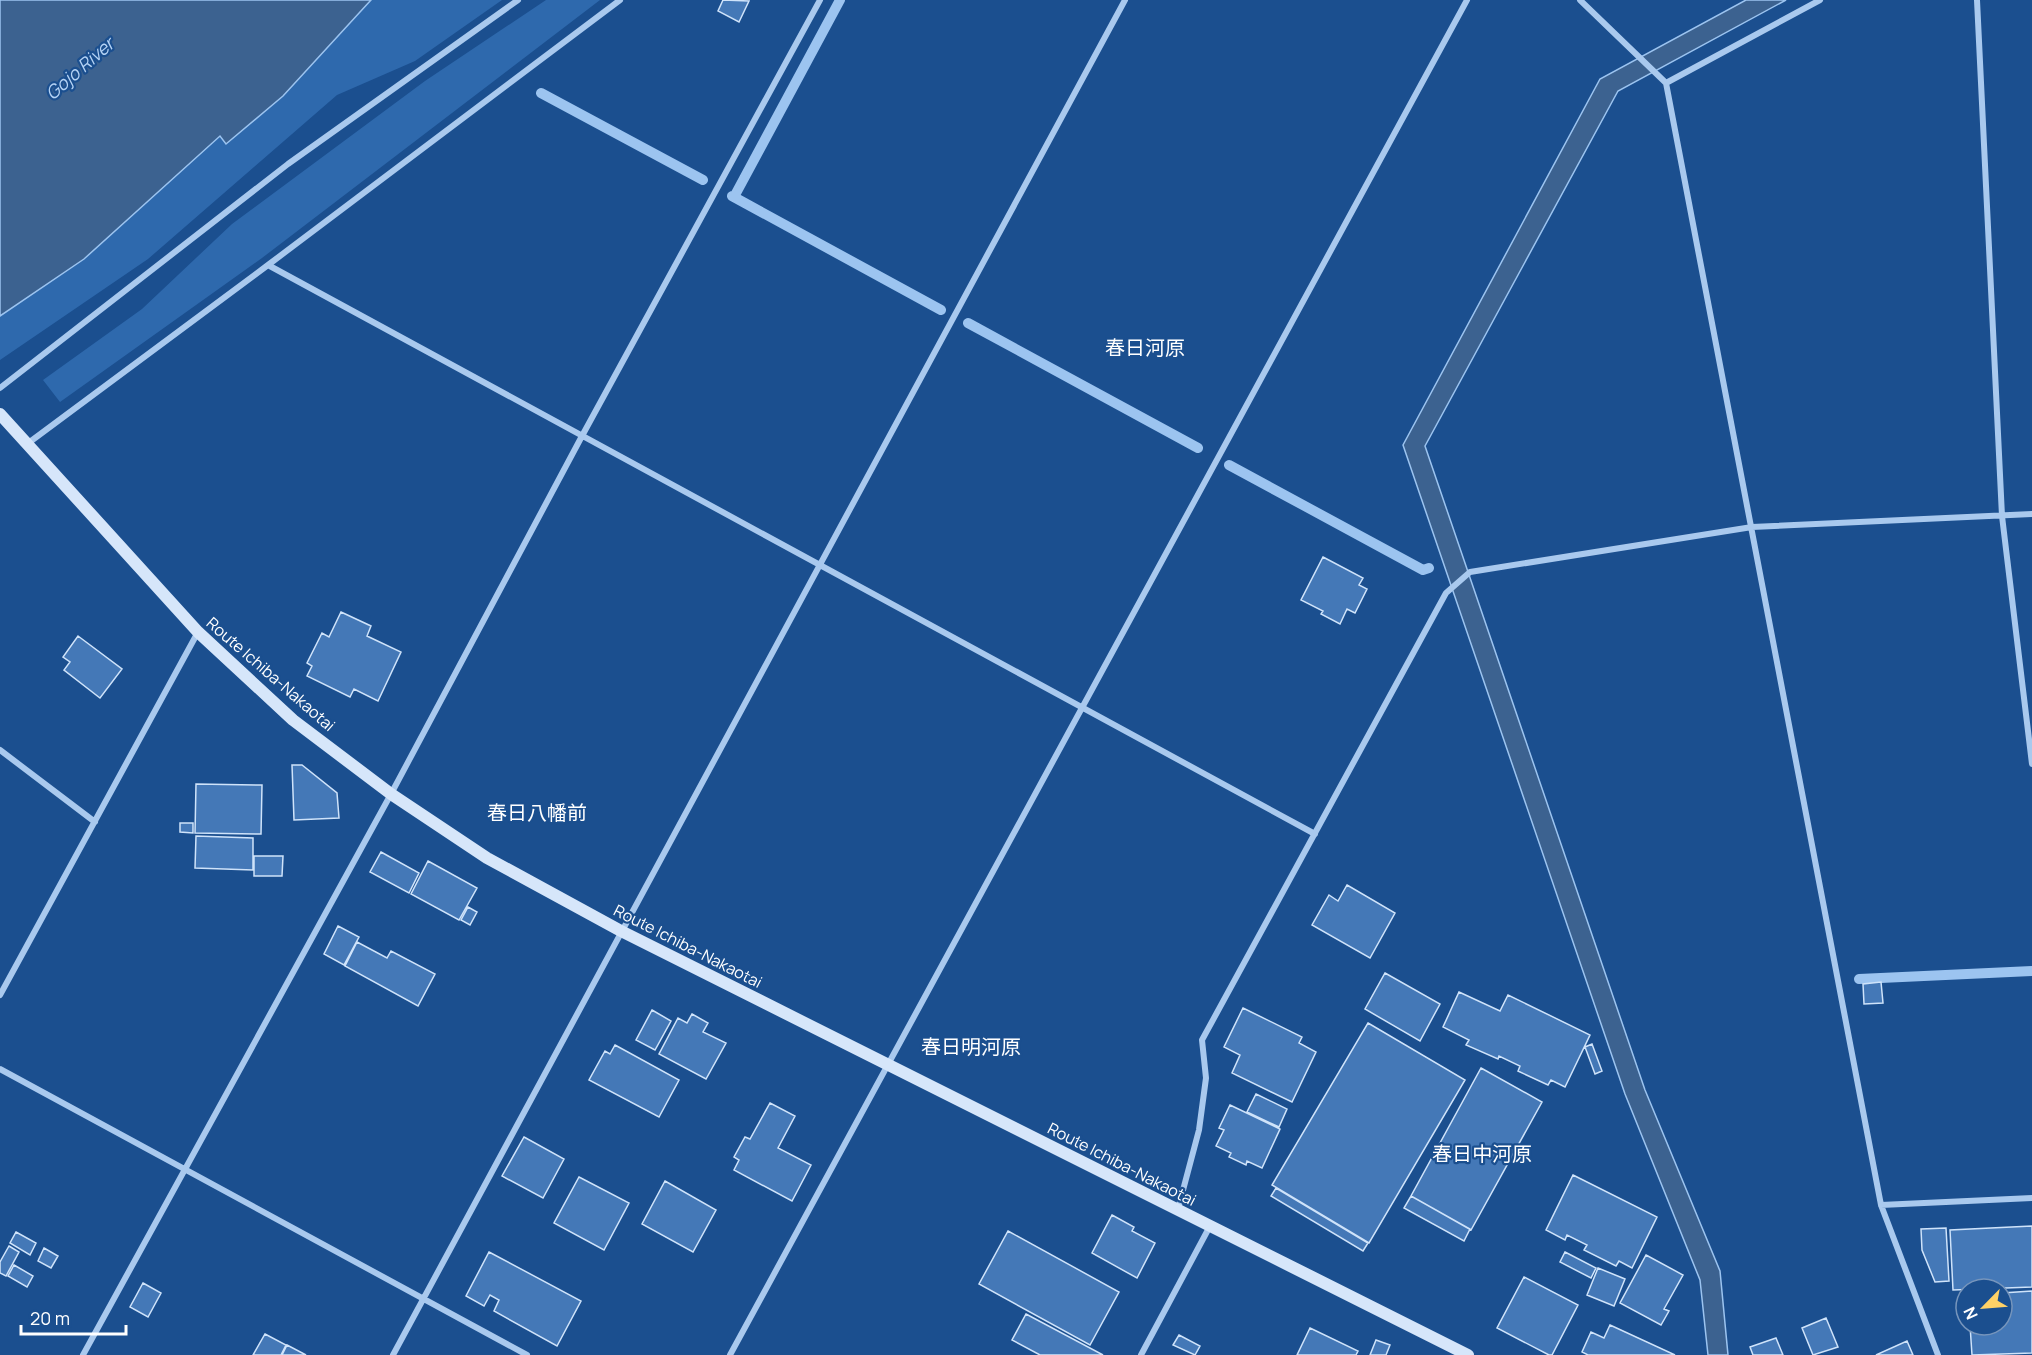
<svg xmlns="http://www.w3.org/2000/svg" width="2032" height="1355" font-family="Manrope,'Noto Sans JP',sans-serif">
  <rect width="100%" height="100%" fill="#1b4f8f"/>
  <path fill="#2e69ad" d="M371,0H502L415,61L337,95L148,259L0,360V316L84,259L220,135L226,143L283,96Z
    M546,0H600L262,258L60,402L43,380L142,309L232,224L425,81Z"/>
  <path fill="#3c6290" stroke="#9cc4f0" stroke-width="1.5" d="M0,0H371L283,96L226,144L220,136L84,259L0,316Z
    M1746,0H1786L1618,91L1425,446L1645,1090L1720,1271L1728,1355H1708L1700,1280L1625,1094L1403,445L1600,79Z"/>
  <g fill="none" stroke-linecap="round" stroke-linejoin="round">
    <path stroke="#9cc4f0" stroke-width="10" d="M541,93L703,180
      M732,196L941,310
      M734,197L840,0
      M968,323L1198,448
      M1229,465L1423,570L1429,568
      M1859,979L2032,971"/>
  </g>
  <path fill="#4478b7" stroke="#cfe3fa" stroke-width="1.5" d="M723,0L749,1L739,22L718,11Z
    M1323,557L1363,578L1359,585L1367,589L1355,613L1347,609L1340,624L1321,614L1323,611L1301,600Z
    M341,612L371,626L367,636L401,652L378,701L354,689L350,697L307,676L312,666L307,663L322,633L329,637Z
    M78,636L122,669L100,698L64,670L70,662L63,657Z
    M292,765H302L337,793L339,818L294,820Z
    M196,784L262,785L261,834L195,833Z
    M180,823H193V833L180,832Z
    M196,836L253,838V870L195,868Z
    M381,852L419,873L409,893L370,872Z
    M254,856H283L282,876H254Z
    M428,861L477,888L459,920L411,894Z
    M1347,885L1395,913L1370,958L1312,925L1329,895L1338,901Z
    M468,907L477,912L470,925L461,920Z
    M338,926L359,937L344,965L324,954Z
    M357,942L387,958L391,951L435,974L418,1006L345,966Z
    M1385,973L1440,1004L1420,1041L1365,1009Z
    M1881,982L1883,1003L1864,1004L1863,984Z
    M1459,992L1500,1011L1508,995L1590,1035L1565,1087L1551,1080L1548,1085L1518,1071L1520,1066L1499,1056L1498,1059L1466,1045L1469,1040L1443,1027Z
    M1243,1008L1302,1037L1299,1043L1316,1052L1292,1102L1232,1073L1240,1055L1224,1047Z
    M652,1010L671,1021L655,1050L636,1040Z
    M692,1014L708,1023L703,1032L726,1043L706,1079L659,1054L678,1018L687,1023Z
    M1368,1023L1465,1080L1369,1243L1272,1185Z
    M1592,1044L1602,1071L1595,1074L1585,1047Z
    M615,1045L679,1080L659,1117L589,1080L605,1051L610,1054Z
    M1481,1068L1542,1102L1471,1230L1411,1196Z
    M1256,1094L1287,1109L1279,1127L1247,1112Z
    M770,1103L795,1116L778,1148L811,1165L792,1201L734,1170L739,1160L734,1157L745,1137L750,1139Z
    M1230,1105L1280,1129L1262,1168L1247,1161L1246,1165L1229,1157L1231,1153L1216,1146L1224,1130L1219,1128Z
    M524,1137L564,1159L543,1198L502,1176Z
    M1573,1175L1657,1217L1632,1268L1619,1261L1616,1266L1584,1250L1587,1245L1567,1235L1565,1240L1546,1230Z
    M579,1177L629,1203L604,1250L554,1223Z
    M665,1181L716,1210L693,1252L642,1224Z
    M1276,1188L1368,1243L1363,1251L1271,1196Z
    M1411,1196L1470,1229L1464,1241L1404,1208Z
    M1112,1215L1134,1227L1132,1231L1155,1243L1137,1278L1092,1253Z
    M2032,1226V1287L1953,1290L1950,1230Z
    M1946,1228L1949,1281L1935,1282L1922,1250L1921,1229Z
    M1008,1231L1119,1292L1090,1345L979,1284Z
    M16,1232L36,1243L30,1255L10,1243Z
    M9,1246L19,1252L6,1276L0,1273V1262Z
    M44,1248L58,1256L51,1268L38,1261Z
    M489,1252L581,1301L557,1346L494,1311L499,1300L490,1295L484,1306L466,1296Z
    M1565,1252L1596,1268L1591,1278L1560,1262Z
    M1646,1255L1683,1275L1664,1309L1669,1311L1661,1325L1620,1303Z
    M14,1265L33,1276L27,1287L8,1276Z
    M1598,1268L1625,1279L1614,1306L1587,1295Z
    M1524,1277L1578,1305L1552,1355H1549L1497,1328Z
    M143,1283L161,1293L148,1317L130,1307Z
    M2032,1291V1353L1972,1355L1970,1325H2002V1293Z
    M1026,1314L1103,1355H1040L1012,1340Z
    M1826,1318L1838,1347L1813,1355L1802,1328Z
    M1610,1325L1675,1355H1588L1582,1352L1591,1332L1604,1338Z
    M1310,1328L1358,1351L1356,1355H1297Z
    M265,1334L286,1345L281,1355H253Z
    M1179,1335L1200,1346L1195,1355L1173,1345Z
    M1776,1338L1783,1355H1753L1750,1347Z
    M1376,1340L1390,1345L1386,1355H1370Z
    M1907,1341L1913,1355H1876Z
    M287,1345L306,1355H282Z"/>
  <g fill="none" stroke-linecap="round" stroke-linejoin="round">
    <path stroke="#a9c9ee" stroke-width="6" d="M1580,0L1666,83L1881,1205L1938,1355
      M1977,0L2002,516L2032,764
      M1666,83L1820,0
      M268,265L1315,834
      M0,388L288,164L518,0
      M27,444L268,265L620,0
      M0,750L95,822
      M0,995L198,632
      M0,1069L527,1355
      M1881,1205L2032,1198
      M1178,1209L1199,1130L1206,1078L1202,1040L1446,593L1470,572L1752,527L2032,514
      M83,1355L391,794L582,436L820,0
      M393,1355L1125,0
      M730,1355L1467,0
      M1141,1355L1210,1226"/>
    <path stroke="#d6e6fa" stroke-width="12" d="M0,414L198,632L293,720L391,794L487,858L621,931L1468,1355"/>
  </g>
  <g text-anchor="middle" stroke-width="4.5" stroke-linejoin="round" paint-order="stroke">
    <g font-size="16" fill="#fff" stroke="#1b4f8f">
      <text transform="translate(271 674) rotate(41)" y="6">Route Ichiba-Nakaotai</text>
      <text transform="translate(688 946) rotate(27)" y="6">Route Ichiba-Nakaotai</text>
      <text transform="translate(1122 1164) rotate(27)" y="6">Route Ichiba-Nakaotai</text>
    </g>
    <g font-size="18" font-style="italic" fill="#b5d3f5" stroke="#1b4f8f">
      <text transform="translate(80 69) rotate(-41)" y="6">Gojo River</text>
    </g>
    <g font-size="20" fill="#fff" stroke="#1b4f8f">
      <text x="1145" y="355">春日河原</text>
      <text x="537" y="820">春日八幡前</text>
      <text x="971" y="1054">春日明河原</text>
      <text x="1482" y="1161">春日中河原</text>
    </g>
  </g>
  <g transform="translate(1984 1307) rotate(245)"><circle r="28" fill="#1b4f8f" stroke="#7695bc" stroke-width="1.5"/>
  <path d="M0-4.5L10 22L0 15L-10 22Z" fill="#ffd166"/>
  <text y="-9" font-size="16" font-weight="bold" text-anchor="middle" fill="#ffffff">N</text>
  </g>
  <path d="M21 1325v9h105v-9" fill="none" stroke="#ffffff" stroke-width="3"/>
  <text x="30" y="1325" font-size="18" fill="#ffffff" stroke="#1b4f8f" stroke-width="4.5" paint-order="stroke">20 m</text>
</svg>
